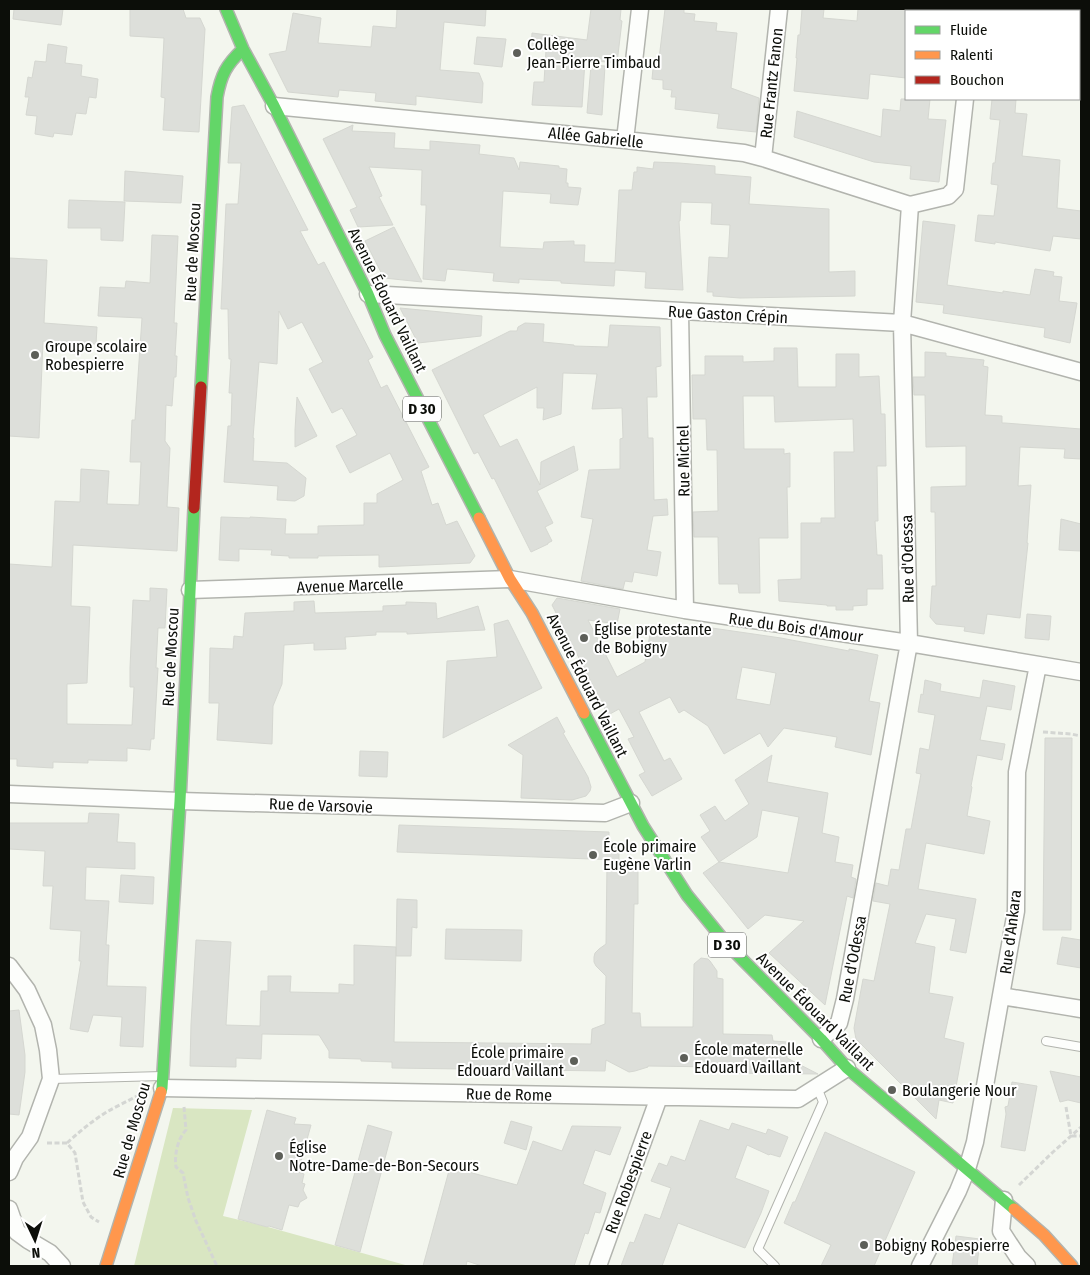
<svg xmlns="http://www.w3.org/2000/svg" width="1090" height="1275" font-family="'Fira Sans Condensed',sans-serif">
  <rect width="100%" height="100%" fill="#f3f6ee"/>
  <path fill="#d9e6c2" d="M173,1108L252,1110L223,1216L268,1227L409,1266H134Z"/>
  <path fill="#dddfda" stroke="#d5d7d1" fill-rule="evenodd" d="M14,9H63L61,25L13,19Z
    M130,9H183L186,18H200L205,29L199,132L163,130L165,98L161,97L164,38L130,36Z
    M397,9H486L485,26L444,22L440,70L479,73L483,83L482,103L416,96V105L375,101L376,93L339,90L338,97L288,92L269,54L286,51L293,13L321,18L318,43L371,47L373,26L396,28Z
    M591,9H621L620,20L622,21L617,63L585,60L582,107L532,105L534,82H544L546,50L531,49L532,33L587,40Z
    M665,9H684V13L695,14L694,21L717,23L716,31L737,33L731,88L759,98L756,132L717,128L719,114L675,109L676,97H671L672,90L663,89V80L652,79L654,58L659,59Z
    M802,9H824L823,18L857,21L858,9H906V78L870,74L868,99L794,91L797,58H796L798,35H800Z
    M477,37L506,39L502,67L474,64Z
    M48,44L67,47L65,63L82,65L81,76L98,79L96,98L89,97L86,114L76,113L72,135L54,133L53,137L35,134L37,116L26,115L29,97H25L28,77L32,78L35,61L46,62Z
    M591,65L605,66L602,115L587,113Z
    M901,99H930L928,119L946,120L939,182L910,179L911,166L874,162L794,137L797,111L881,137L883,109L900,111Z
    M992,99H1016L1015,113L1027,114L1022,156L1060,160L1057,208L1081,211V239L1053,236L1050,251L995,242V244L975,241L978,215L994,216L998,185L991,184L993,163H995L1000,120L990,119Z
    M244,105L308,230L300,231L318,265L324,262L373,357L368,360L381,388L387,385L429,467L421,471L432,505L438,503L446,525L457,521L475,556L470,563L379,567V555L318,556V558H289V556L271,555L272,550L239,549V561L219,560L221,517L250,518V517L286,519L285,534H318V526L364,525V503H377V494L403,480L390,453L350,473L336,446L357,435L342,408L332,413L309,369L323,362L302,322L288,329L279,311L277,364L259,362L253,438H254L253,461L287,463L306,478L304,496L295,501L277,500L278,486L224,482L228,426H231L232,393H229L231,359H229L228,309H221L226,204H238L241,163H228L232,107Z
    M353,125L352,131L395,133L394,148L430,150V141L480,145L479,154L514,158L519,170L520,162L559,166V168L567,169L566,183H568V187L581,188L578,205L550,203L551,194L503,191L500,247L543,249L544,242L574,241V245H585L584,262L615,263L619,190H632L634,172H637V167L653,169L654,162L679,163L715,166V174L751,177L749,204L829,209V272L855,271V296L740,298L713,296V292H707L709,257L728,258L730,225L711,224L712,203L681,202L680,221H679L683,290L645,288L646,272L615,270L614,286L561,283V281L519,279V283L493,281L494,273L447,269L445,281L423,279L426,210V205H421L422,170L369,167L382,196L379,197L393,225L358,227L350,210L357,207L323,139Z
    M125,171L183,176L181,203L124,201Z
    M69,200L125,202L123,241L101,240V228H68Z
    M923,221L955,225L947,285L1003,293V291L1030,295L1035,269L1054,272L1053,276L1062,277L1059,301L1077,303L1070,343L1044,337L1045,328L943,313L944,305L916,302Z
    M394,227L415,268L422,282L384,278L365,241Z
    M152,235L178,236L174,323H177L175,356H177L176,377H174L172,406L166,405L165,441L170,448L167,507L179,508L177,551L73,545L71,606L90,607L87,683L67,684V724L132,725L134,687H130V668L133,600L150,601V588L167,589L165,628H158L156,668H158L154,739H151L150,750L127,748V761L88,760V763L53,762V768L17,766V759H9V564L52,567L55,501L80,502L81,469L109,471L107,504L139,505L141,462H130L132,420H135L142,318L98,316L100,287L125,288L126,281L150,283Z
    M9,258L47,260L44,323L97,327L96,344L43,341L39,438L9,436Z
    M400,308L482,316L481,336L418,343Z
    M525,323L544,324L543,342L574,345V346L608,347L610,325L660,327L661,366L656,367L657,397H647L648,438H653L654,500L667,499L668,515L653,516L647,550L661,552L657,576L634,572L632,582L625,581L623,589L581,581L593,519L581,517L589,470L620,469V439L623,438L622,408L592,409L597,374L563,373L561,414L543,420L544,408H537V387L483,415L500,447L517,439L540,485L541,462L574,446L578,470L537,491L553,523L545,527L552,541L548,543V544L531,552L494,478L492,479L478,452L474,454L432,370L510,331H517L518,327Z
    M774,348H797L798,387H836V354H859V377L879,376L881,414H885L886,466H877L878,521H875L877,555H882L883,589H867V605L853,606V610H836V606H827V605L779,601L778,580L801,579V523H821V518H835L834,452H854L853,419L775,422L774,396H743L744,449H784V454L790,453V487H787L788,538H759L760,593H739L738,584H719L718,537H694L693,512L718,511L717,450H707L706,419H693L692,375H705V356H743V362L774,361Z
    M925,352L946,353V356L984,360L983,366L988,367L985,415L1002,416V423H1005L1081,429V459L1064,458L1065,449L1020,447L1018,486L1031,485L1027,543H1028L1020,618L987,614L984,634L964,631L965,627L936,624L930,617L932,586H936L935,512H931V487L966,486V446L926,447L925,395H914L913,377H925Z
    M297,397L317,436L295,447V430Z
    M1061,519L1081,524V551L1059,550Z
    M557,598L620,609L617,624L588,620L617,677L645,662L651,629L696,636L698,626L781,638L849,651V649L878,655L869,701L880,703L871,755L835,747L837,737L784,728L768,747L760,733L724,754L708,726L684,710L679,713L670,697L639,712L664,761L670,758L682,779L652,796L639,775L645,772L628,739L634,737L619,709L608,715L552,605ZM742,667L776,673L770,705L736,699Z
    M314,601L315,613L383,611V606L406,605V602L436,603L437,619L478,606L485,630L407,634V632H376V635L345,637L346,649L314,650V643L284,645L282,684L273,706L272,744L217,740L219,703H209L210,648L233,649L234,636L243,637L245,613L294,611V602Z
    M1027,614L1051,616L1049,640L1025,638Z
    M508,620L542,688L443,738L447,661L497,657L494,624Z
    M925,680L941,684L940,691L980,698L983,680L1015,686L1011,710L987,706L980,740L1005,744L1002,760L977,755L971,786L972,787L967,816L990,821L984,854L926,843L918,889L976,899L966,953L950,950L956,919L926,914L915,943L935,947L929,993L953,997L944,1038L964,1043L953,1103L939,1100L936,1119L856,1039L854,1028L863,979L874,981L890,904L873,901L876,883L888,886L891,869L899,870L906,829H911L921,774L916,773L920,748L929,750L935,715L918,712L921,694L923,695Z
    M557,717L565,732L563,733L588,777L591,787L590,791L586,796L572,800L521,798L523,755L508,745Z
    M1045,738H1072L1071,930H1043Z
    M360,751L388,752L387,777L359,776Z
    M772,755L767,782L828,793L822,833L839,837L835,862L853,865L851,877L856,879L853,898L847,896L825,1005L769,953L804,921L765,915L748,929L703,873L719,862L701,837L710,831L700,815L715,806L725,821L749,804L735,780ZM762,810L799,817L788,873L719,862L757,837Z
    M89,813L119,814L117,842L135,843V869L86,867L85,900L109,901L106,945H109L107,986L146,987L143,1047L120,1046L122,1017L93,1015L88,1032L70,1029L81,961H79L81,931L50,929L53,886H43L45,851L9,849V823H88Z
    M399,825L609,832V838L619,848V860L397,852Z
    M607,863L638,865V904H634L632,1013H640L641,1027H693L694,964L701,958L708,959L710,961L717,971V978L723,979V1034L772,1035L773,1041L787,1042V1058L818,1074L720,1073V1067L648,1066V1067L635,1071L629,1072L606,1060L605,1071L392,1068V1062L361,1061V1059L329,1058V1051L319,1035L262,1034L261,1059L236,1058V1067L190,1066L191,1024L196,940L231,942L226,1025L260,1026L261,991H268V976H291L290,992L339,993V984L354,985V945L396,947L394,1042L591,1044L592,1029L605,1024L606,976L596,966L594,962V957L595,953L599,949L606,944Z
    M121,875L154,877L153,904L119,902Z
    M397,899L417,900V928L412,927L411,956H396Z
    M446,929L522,930L521,961L445,959Z
    M1062,937L1081,940V968L1057,964Z
    M19,1010L25,1055V1072L19,1115L9,1114V1011Z
    M1050,1071L1081,1077V1103L1068,1100L1060,1102Z
    M1012,1082L1037,1086L1025,1151L1001,1147L1006,1114L1005,1107L1008,1106Z
    M267,1110L296,1118L294,1124L311,1125L298,1172L304,1174L302,1183L305,1184L303,1190L307,1198L300,1202L298,1207L289,1205L282,1230L269,1226L267,1227L238,1219Z
    M700,1120L729,1130L732,1123L766,1134L768,1129L788,1137L780,1157L770,1154L769,1155L747,1145L735,1178L769,1191L761,1213L745,1248L678,1223L662,1266H621L630,1242L634,1243L645,1214L660,1219L671,1188L651,1181L659,1163L667,1166L671,1156L685,1161Z
    M511,1121L532,1127L526,1150L504,1143Z
    M368,1125L392,1132L360,1252L335,1245Z
    M572,1126L621,1127L610,1155L595,1150L583,1184L606,1193L600,1213L595,1212L588,1234L585,1233L574,1266H482L467,1261L466,1266H423L450,1167L517,1185L533,1141L562,1151Z
    M825,1132L915,1172L874,1266H821L831,1245L784,1223L793,1202H795Z
    M956,1236L980,1239L977,1266H952Z"/>
  <g fill="none" stroke-linecap="round" stroke-linejoin="round">
    <defs>
      <path id="lane" d="M1046,1041L1081,1047
        M51,1079L162,1076
        M775,1266L758,1249L823,1102L817,1087"/>
      <path id="street" d="M974,11V9
        M274,106L625,140L744,153L763,158L910,205
        M625,140L640,9
        M763,158L779,9
        M910,205L948,196L955,189L965,99
        M368,294L902,323L1081,372
        M680,312L685,610
        M190,590L510,579L685,610L909,643L1081,672
        M9,794L180,801L605,813L631,803
        M9,966L27,990L43,1025L48,1050L51,1079L30,1137L15,1158L9,1172
        M1001,996L1081,1009
        M821,1039L839,1023L845,999L909,643L902,323L910,205
        M162,1088L798,1099L847,1068
        M1004,1200L1001,1231L1018,1257L1027,1266
        M9,1209L17,1232L28,1240L50,1253L62,1266
        M598,1266L659,1097
        M920,1266L958,1191L967,1169L975,1142L1016,911L1017,772L1038,665"/>
      <path id="fast" d="M226,9L243,49L274,106L368,294L385,335L479,518
        M201,387L217,97C221,75 226,65 243,49
        M584,713L643,826L687,895L726,943L821,1039L847,1068L1014,1209
        M161,1092L162,1088L180,801L194,508"/>
      <path id="slow" d="M479,518L510,579L532,613L584,713
        M1014,1209L1044,1235L1072,1266
        M106,1266L161,1092"/>
      <path id="jam" d="M194,508L201,387"/>
    </defs>
    <use href="#lane" stroke="#b2b4ae" stroke-width="10"/>
    <use href="#street" stroke="#b2b4ae" stroke-width="19"/>
    <use href="#fast" stroke="#b2b4ae" stroke-width="14"/>
    <use href="#slow" stroke="#b2b4ae" stroke-width="14"/>
    <use href="#jam" stroke="#b2b4ae" stroke-width="14"/>
    <path stroke="#d4d6d3" stroke-width="3" stroke-dasharray="5 2.5" stroke-linecap="butt" d="M1043,732L1071,734L1081,736
      M184,1107L186,1130C178,1138 174,1155 176,1167L183,1173L188,1198L196,1221L217,1266
      M1066,1107L1071,1136H1081
      M47,1143H67L75,1153L83,1202L91,1217L99,1222
      M67,1143C79,1132 91,1122 105,1113C115,1107 126,1102 137,1096
      M1019,1185L1053,1152L1081,1127"/>
    <use href="#lane" stroke="#fdfefc" stroke-width="8"/>
    <use href="#street" stroke="#fdfefc" stroke-width="16"/>
    <use href="#fast" stroke="#63d668" stroke-width="11"/>
    <use href="#slow" stroke="#ff974d" stroke-width="11"/>
    <use href="#jam" stroke="#b3261e" stroke-width="11"/>
  </g>
  <g fill="#5d5f59" stroke="#fff" stroke-width="2">
    <circle cx="517" cy="53" r="5"/>
    <circle cx="35" cy="355" r="5"/>
    <circle cx="584" cy="638" r="5"/>
    <circle cx="593" cy="855" r="5"/>
    <circle cx="684" cy="1058" r="5"/>
    <circle cx="574" cy="1061" r="5"/>
    <circle cx="892" cy="1090" r="5"/>
    <circle cx="279" cy="1156" r="5"/>
    <circle cx="864" cy="1245" r="5"/>
  </g>
  <g text-anchor="middle" stroke-width="4" stroke-linejoin="round" paint-order="stroke">
    <g fill="#fff" stroke="#555653" stroke-width="1">
      <rect x="403" y="396.5" width="38" height="25" rx="4"/>
      <rect x="708" y="932.5" width="38" height="25" rx="4"/>
    </g>
    <g font-size="15" font-weight="bold" fill="#0c0e09">
      <text x="422" y="414">D 30</text>
      <text x="727" y="950">D 30</text>
    </g>
    <g font-size="16" fill="#0c0e09" stroke="#fff" text-anchor="start">
      <text x="527" y="50">Collège<tspan x="527" dy="18">Jean-Pierre Timbaud</tspan></text>
      <text x="45" y="352">Groupe scolaire<tspan x="45" dy="18">Robespierre</tspan></text>
      <text x="594" y="635">Église protestante<tspan x="594" dy="18">de Bobigny</tspan></text>
      <text x="603" y="852">École primaire<tspan x="603" dy="18">Eugène Varlin</tspan></text>
      <text x="694" y="1055">École maternelle<tspan x="694" dy="18">Edouard Vaillant</tspan></text>
      <text x="564" y="1058" text-anchor="end">École primaire<tspan x="564" dy="18">Edouard Vaillant</tspan></text>
      <text x="902" y="1096">Boulangerie Nour</text>
      <text x="289" y="1153">Église<tspan x="289" dy="18">Notre-Dame-de-Bon-Secours</tspan></text>
      <text x="874" y="1251">Bobigny Robespierre</text>
    </g>
    <g font-size="16" fill="#0c0e09" stroke="#fff">
      <text transform="translate(771 83) rotate(-84)" y="6">Rue Frantz Fanon</text>
      <text transform="translate(596 137) rotate(6)" y="6">Allée Gabrielle</text>
      <text transform="translate(192 252) rotate(-87)" y="6">Rue de Moscou</text>
      <text transform="translate(388 300) rotate(64)" y="6">Avenue Édouard Vaillant</text>
      <text transform="translate(728 314) rotate(3)" y="6">Rue Gaston Crépin</text>
      <text transform="translate(683 461) rotate(-91)" y="6">Rue Michel</text>
      <text transform="translate(907 559) rotate(-91)" y="6">Rue d'Odessa</text>
      <text transform="translate(350 585) rotate(-2)" y="6">Avenue Marcelle</text>
      <text transform="translate(796 627) rotate(8)" y="6">Rue du Bois d'Amour</text>
      <text transform="translate(170 657) rotate(-87)" y="6">Rue de Moscou</text>
      <text transform="translate(588 685) rotate(63)" y="6">Avenue Édouard Vaillant</text>
      <text transform="translate(321 805) rotate(2)" y="6">Rue de Varsovie</text>
      <text transform="translate(1010 932) rotate(-83)" y="6">Rue d'Ankara</text>
      <text transform="translate(852 959) rotate(-79)" y="6">Rue d'Odessa</text>
      <text transform="translate(816 1011) rotate(45)" y="6">Avenue Édouard Vaillant</text>
      <text transform="translate(509 1094) rotate(1)" y="6">Rue de Rome</text>
      <text transform="translate(131 1130) rotate(-74)" y="6">Rue de Moscou</text>
      <text transform="translate(628 1182) rotate(-70)" y="6">Rue Robespierre</text>
    </g>
  </g>
  <rect width="1090" height="1275" fill="none" stroke="#0c0e09" stroke-width="20"/>
  <rect x="905" y="10" width="175" height="90" fill="#ffffff" stroke="#9e9f9d"/>
  <rect x="915" y="26" width="25" height="8" fill="#63d668" stroke="#9e9f9d"/>
  <text x="950" y="35" font-size="15" fill="#0c0e09">Fluide</text>
  <rect x="915" y="51" width="25" height="8" fill="#ff974d" stroke="#9e9f9d"/>
  <text x="950" y="60" font-size="15" fill="#0c0e09">Ralenti</text>
  <rect x="915" y="76" width="25" height="8" fill="#b3261e" stroke="#9e9f9d"/>
  <text x="950" y="85" font-size="15" fill="#0c0e09">Bouchon</text>
  <g transform="translate(35 1240) rotate(176)" stroke="#ffffff" stroke-width="4" paint-order="stroke">
  <path d="M0-4L9 19L0 12L-9 19Z" fill="#0c0e09"/>
  <text y="-8" font-size="14" font-weight="bold" text-anchor="middle" fill="#0c0e09">N</text>
  </g>
</svg>
